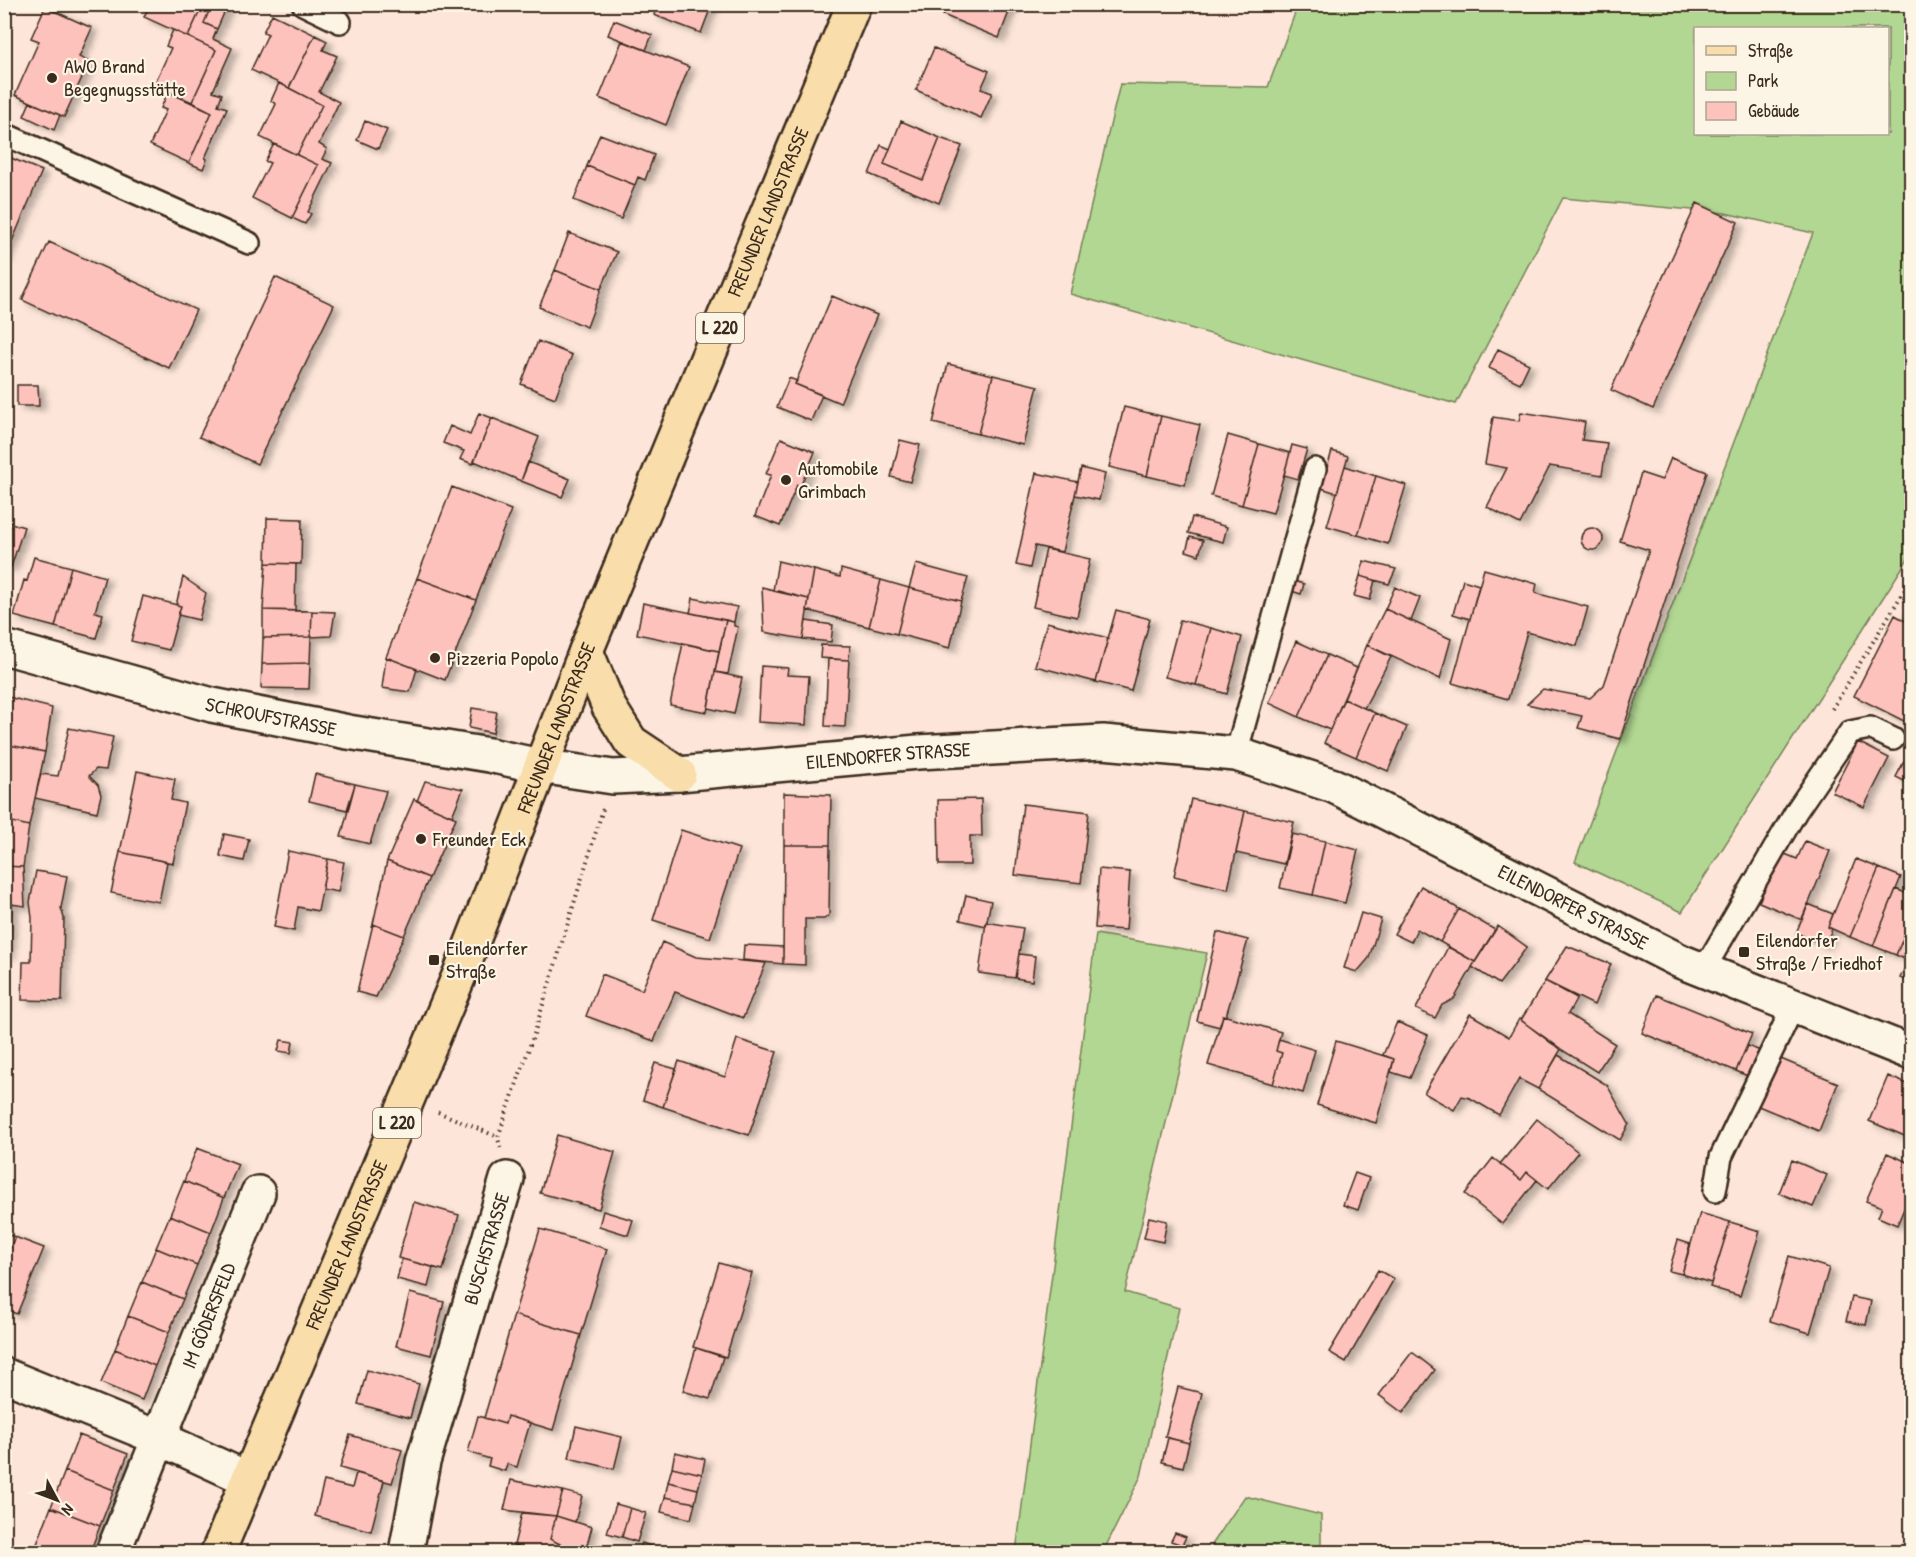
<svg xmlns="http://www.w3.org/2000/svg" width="1916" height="1557" font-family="'Patrick Hand',sans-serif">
  <defs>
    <filter id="shadow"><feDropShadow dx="6" dy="4" stdDeviation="3" flood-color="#0004"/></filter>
  </defs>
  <rect width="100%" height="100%" fill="#fde6d9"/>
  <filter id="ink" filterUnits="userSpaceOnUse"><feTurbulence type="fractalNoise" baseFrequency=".0167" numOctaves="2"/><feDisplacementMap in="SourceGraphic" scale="12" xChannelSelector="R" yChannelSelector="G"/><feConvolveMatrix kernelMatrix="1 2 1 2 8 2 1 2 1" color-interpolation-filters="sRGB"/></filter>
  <g filter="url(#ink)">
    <path fill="#b2d792" stroke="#768058" stroke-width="1.5" fill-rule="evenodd" d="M1298,5H1911V554L1682,912L1575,862L1813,233L1725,213L1563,198L1456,404L1070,294L1120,84L1268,87ZM1696,28H1888V134H1696Z
      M1096,934L1207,953L1125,1292L1179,1308L1141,1476L1103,1552H1016Z
      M1245,1496L1321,1515V1552H1207Z"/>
    <path fill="#fec2bc" stroke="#3b2a1e" stroke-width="1.5" filter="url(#shadow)" d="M150,4H203L188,37L144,17Z
      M203,4H212L204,23L217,29L213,39L232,48L213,91L222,94L218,105L227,108L205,158L207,159L203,169L189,163L212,112L192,102L216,50L188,37Z
      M212,4H228L217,29L204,23Z
      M658,4H712L701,33L654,15Z
      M947,4H1012L999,38L943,15Z
      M45,7L92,28L79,57L89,62L64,117L15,95L39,41L31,38Z
      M272,14L315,35L289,88L251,70L268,34L263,32Z
      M614,20L652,35L646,50L608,35Z
      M173,30L216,50L192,102L154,85L171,48L166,46Z
      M315,35L327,41L323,50L337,56L319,92L339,102L319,144L327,149L322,159L332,163L308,212L311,214L305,224L292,218L318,165L297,155L322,105L289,88Z
      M622,41L689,67L666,125L599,98Z
      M934,48L989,71L981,89L992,93L981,118L916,90Z
      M279,83L322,105L297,155L260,137L276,104L271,101Z
      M168,92L212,112L189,163L150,145L166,110L161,108Z
      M30,102L60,115L54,130L24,116Z
      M365,121L387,130L378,149L357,140Z
      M901,121L940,138L923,180L884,164Z
      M600,134L654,155L645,180L638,177L635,185L587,166Z
      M940,138L962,146L939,203L869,174L881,145L890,149L884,164L923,180Z
      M274,144L318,165L292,218L252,198L270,163L265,161Z
      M4,155L42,171L4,260Z
      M587,166L635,185L621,219L574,200Z
      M1697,203L1738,222L1653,409L1611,390Z
      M569,233L617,252L601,289L555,270Z
      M49,242L196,310L169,368L22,300Z
      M555,270L601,289L587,327L539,307Z
      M275,277L334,305L257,464L199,437Z
      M832,296L877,315L840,403L795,384Z
      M538,341L572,355L555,398L521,384Z
      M1498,349L1529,364L1520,383L1489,368Z
      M948,364L993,375L978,434L933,423Z
      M993,375L1038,386L1023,445L978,434Z
      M789,378L797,381L795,384L822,395L811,421L777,407Z
      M17,385H38L39,406H17Z
      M1124,407L1161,416L1147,476L1109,467Z
      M1521,412L1585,422L1582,440L1607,443L1602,475L1550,466L1520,524L1487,507L1507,468L1485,464L1493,417L1519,421Z
      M479,413L492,418L473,464L460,459L464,451L443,443L450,426L470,435Z
      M1161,416L1200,425L1185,485L1147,476Z
      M492,418L539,437L521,481L474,461Z
      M1228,435L1259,444L1242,505L1211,496Z
      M781,438L815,452L800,487L797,485L780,526L755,516L771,475L766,474Z
      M900,440L920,445L910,482L891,477Z
      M1259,444L1290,453L1273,513L1242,505Z
      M1292,445L1307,449L1298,479L1284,475Z
      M1332,451L1348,456L1337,493L1321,488Z
      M1671,458L1707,472L1620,739L1578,728L1582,716L1527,704L1543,689L1590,698L1604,685L1649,550L1620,541L1641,473L1662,480Z
      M528,462L570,479L562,497L521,481Z
      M1345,466L1376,476L1358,535L1327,526Z
      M1081,468L1105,474L1099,500L1075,495Z
      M1036,473L1078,482L1062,552L1035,546L1030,568L1016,565Z
      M1376,476L1406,485L1388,544L1358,535Z
      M452,487L511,510L476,600L417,578Z
      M1192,517L1227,527L1223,542L1188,533Z
      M267,518L302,519L301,564L266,563Z
      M11,523L24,527L11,567L4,565V541Z
      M1581 539a11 11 0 1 1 22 0a11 11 0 1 1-22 0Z
      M1190,537L1203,540L1199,555L1186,551Z
      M1046,549L1090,559L1077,617L1033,607Z
      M34,557L71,567L55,627L14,616L24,580L27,581Z
      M778,561L814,570L809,599L773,591Z
      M1364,561L1396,569L1389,584L1360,576Z
      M266,563L296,564L295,611L263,610Z
      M916,564L968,578L961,601L909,588Z
      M71,567L105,577L95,612L103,614L96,638L55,627Z
      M841,569L881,580L869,627L807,610L814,570L840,577Z
      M1484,569L1537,584L1535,593L1588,607L1577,646L1527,632L1508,699L1452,683Z
      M1360,576L1375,580L1370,600L1354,596Z
      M183,577L206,593L199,620L178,615L181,606L176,605Z
      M417,578L476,600L445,680L386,657Z
      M881,580L909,588L897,634L869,627Z
      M1291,580L1304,584L1301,594L1288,590Z
      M1463,580L1479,585L1470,619L1453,614Z
      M762,587L809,599L803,639L764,632Z
      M1395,587L1420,598L1411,621L1385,609Z
      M909,588L961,601L950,648L897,634Z
      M143,596L181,606L169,650L131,641Z
      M693,598L737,607L734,622L690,613Z
      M643,603L726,620L719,651L637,634Z
      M1385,609L1451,639L1440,679L1367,645Z
      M263,610L312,611L311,637L263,638Z
      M1116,610L1150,619L1131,691L1096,682Z
      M312,611L335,612L331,636L311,637Z
      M1895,615L1909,623L1912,621V725L1854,696Z
      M726,620L734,622V626L738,627L728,674L715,672Z
      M1180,620L1211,628L1196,685L1165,677Z
      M806,621L833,625L831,642L803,639Z
      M1047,622L1108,638L1096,682L1035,666Z
      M1211,628L1242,637L1227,694L1196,685Z
      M311,637L310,663L262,664L263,638Z
      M1296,641L1327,655L1299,717L1269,703Z
      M683,643L719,651L707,712L670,705Z
      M821,645L850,646L849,660L820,658Z
      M1367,645L1391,657L1364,708L1344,699Z
      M1327,655L1357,668L1330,730L1299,717Z
      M386,657L417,669L410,692L382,688Z
      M828,659L849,660L845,727L825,726Z
      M310,663L309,689L261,688L262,664Z
      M761,666L788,668L787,675L809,676L806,725L758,722Z
      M715,672L742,678L734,714L708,708Z
      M4,696L52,708L45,752L4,744Z
      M1344,699L1375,713L1356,757L1324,743Z
      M472,708L497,712L493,733L469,728Z
      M1375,713L1407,727L1388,771L1356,757Z
      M69,728L113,737L106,770L96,769L89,776L98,785L101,795L97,812L35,798L41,774L58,776Z
      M1858,742L1889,758L1864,807L1832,792Z
      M4,744L45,752L29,826L4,820Z
      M1912,746V785L1896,777Z
      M137,771L175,779L171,800L185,803L173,863L120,852Z
      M315,774L355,784L347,810L309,801Z
      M425,781L463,789L452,816L417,801Z
      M355,784L386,791L370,844L341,837Z
      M784,793L831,795L830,845H784Z
      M414,799L456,818L429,878L387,861Z
      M981,799L982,836H970V865H939L938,800Z
      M1191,799L1245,811L1228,889L1174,876Z
      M1023,804L1089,812L1081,883L1015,875Z
      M1245,811L1294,822L1284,864L1236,853Z
      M4,820L29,826L23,867L4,866Z
      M681,830L739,849L710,938L653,920Z
      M224,834L249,839L244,861L220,856Z
      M1292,834L1325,841L1313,895L1280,888Z
      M1325,841L1358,850L1345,903L1313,895Z
      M1805,841L1830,851L1802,920L1759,902L1780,852L1797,859Z
      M784,845H830L829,915L824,919H805V965L783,964Z
      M288,851L328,859L318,911L298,907L294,931L274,927Z
      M120,852L167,862L159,902L111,893Z
      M328,859L344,862L338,892L322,889Z
      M1856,859L1879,868L1850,937L1828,927Z
      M387,861L429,878L404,936L373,924Z
      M4,866L23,867L25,906L4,903Z
      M1879,868L1901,877L1873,946L1850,937Z
      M1099,869L1130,872L1126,930L1095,928Z
      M36,871L67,876L61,908L64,918L62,1001L22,1000L23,962H31L32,918L30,902Z
      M1421,886L1459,909L1440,942L1417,929L1411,942L1394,934Z
      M1896,889L1912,896V917L1896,955L1873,946Z
      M966,895L991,901L986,926L960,920Z
      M4,903L12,904L9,954H4Z
      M1808,904L1833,914L1828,927L1832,929L1825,945L1796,933Z
      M1459,909L1495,930L1475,962L1440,942Z
      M1361,913L1381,919L1369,958L1357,972L1344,968Z
      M1912,917V953L1907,960L1896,955Z
      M986,922L1023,928L1015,978L979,973Z
      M373,924L404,936L376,997L357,992Z
      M1498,926L1527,947L1499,984L1472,967Z
      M1217,932L1248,940L1226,1016L1223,1015L1220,1027L1197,1021Z
      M662,942L696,957L766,963L743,1018L675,992L654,1041L586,1016L602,974L642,990Z
      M744,945L783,947V964L743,960Z
      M1567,946L1611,964L1594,1005L1545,981Z
      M1448,947L1475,962L1454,999L1442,1005L1435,1018L1416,1009Z
      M1912,953V982L1900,978Z
      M1019,954L1035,956L1032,981L1015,978Z
      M1545,981L1577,998L1568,1014L1615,1044L1597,1072L1551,1043L1521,1020Z
      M1657,995L1752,1034L1736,1071L1642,1033Z
      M1470,1014L1509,1037L1519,1019L1561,1049L1538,1089L1519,1079L1499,1115L1470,1098L1462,1096L1454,1110L1424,1093Z
      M1223,1015L1281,1032L1276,1051L1282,1053L1273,1084L1208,1065Z
      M1397,1022L1428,1035L1410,1078L1391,1072L1394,1059L1383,1055Z
      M737,1039L777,1052L749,1135L663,1107L679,1061L725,1077Z
      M1279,1039L1315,1050L1303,1093L1273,1084L1282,1053L1276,1051Z
      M281,1040L293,1042L291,1053L278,1051Z
      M1336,1041L1394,1059L1376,1123L1317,1105Z
      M1747,1046L1761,1051L1750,1077L1736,1071Z
      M1558,1055L1607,1085L1629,1124L1620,1140L1538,1089Z
      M1776,1057L1838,1083L1819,1131L1756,1105Z
      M655,1063L676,1069L663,1107L643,1100Z
      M1888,1076L1912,1086V1139L1869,1121Z
      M1537,1119L1578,1152L1548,1189L1527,1172L1521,1180L1500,1164Z
      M557,1135L615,1152L599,1209L540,1193Z
      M197,1148L238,1164L224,1198L184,1181Z
      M1887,1153L1912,1164V1190L1897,1225L1878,1217L1882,1207L1866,1201Z
      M1493,1158L1521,1180L1527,1172L1537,1180L1502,1224L1465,1194Z
      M1792,1160L1827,1175L1813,1207L1779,1193Z
      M1355,1173L1369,1178L1358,1210L1343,1205Z
      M184,1181L224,1198L211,1232L170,1215Z
      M414,1202L459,1215L443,1270L398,1258Z
      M603,1211L633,1220L628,1235L599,1226Z
      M1700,1213L1730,1222L1711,1283L1682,1274Z
      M170,1215L211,1232L197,1265L156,1248Z
      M1149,1217L1167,1221L1163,1242L1144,1238Z
      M1730,1222L1760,1231L1740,1296L1710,1287Z
      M540,1229L607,1249L581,1335L514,1315Z
      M4,1233L15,1237L4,1263Z
      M15,1237L44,1248L17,1314L4,1309V1263Z
      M1678,1240L1690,1244L1682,1274L1669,1271Z
      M156,1248L197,1265L183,1299L142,1282Z
      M1789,1256L1829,1268L1810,1333L1770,1321Z
      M402,1259L433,1267L428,1287L397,1279Z
      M719,1263L752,1273L726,1357L693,1347Z
      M1378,1270L1394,1279L1346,1362L1329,1352Z
      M142,1282L183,1299L169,1332L128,1316Z
      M410,1293L444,1302L431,1355L396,1346Z
      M1852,1297L1871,1301L1866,1325L1846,1321Z
      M514,1315L581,1335L553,1430L507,1416L505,1424L484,1418Z
      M128,1316L169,1332L155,1366L115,1349Z
      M696,1348L723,1357L710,1399L683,1391Z
      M115,1349L155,1366L142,1400L101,1383Z
      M1412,1352L1435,1370L1403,1413L1379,1395Z
      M367,1370L419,1384L410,1418L358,1404Z
      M1178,1387L1202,1393L1189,1443L1165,1437Z
      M478,1416L505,1424L507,1416L530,1423L517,1467L507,1464L505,1471L488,1466L490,1459L468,1452Z
      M576,1426L622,1437L614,1469L569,1458Z
      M79,1435L128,1454L114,1490L65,1471Z
      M350,1435L402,1450L392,1483L340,1468Z
      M1168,1438L1189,1443L1183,1467L1162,1462Z
      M675,1452L705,1459L702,1474L672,1467Z
      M672,1467L702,1474L698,1489L668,1482Z
      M65,1471L114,1490L100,1526L51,1507Z
      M356,1473L384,1481L371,1531L315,1516L324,1481L352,1488Z
      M511,1480L563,1491L556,1516L504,1510Z
      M668,1482L698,1489L695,1503L665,1497Z
      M563,1491L582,1496L575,1522L556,1516Z
      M665,1497L695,1503L691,1519L661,1512Z
      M616,1504L630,1508L622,1537L607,1533Z
      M51,1507L100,1526L90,1552H59L37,1544Z
      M630,1508L646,1513L637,1542L622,1537Z
      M522,1513L556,1516L550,1539L574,1551L573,1552H534L514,1545Z
      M556,1516L592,1527L585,1552H573L574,1551L550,1539Z
      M1175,1533L1186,1537L1182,1545L1171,1541Z
      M642,1543L667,1552H638Z
      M37,1544L59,1552H34Z"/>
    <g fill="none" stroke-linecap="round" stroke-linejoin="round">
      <defs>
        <path id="service" d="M303,4L340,22
          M4,134L249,243
          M1236,754L1315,469
          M1703,971L1797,810L1850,732L1870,728L1893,739
          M1715,1191L1721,1157L1793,1007"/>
        <g id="minor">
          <path id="s1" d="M4,647L212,705L348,732L489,755L540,766"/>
          <path d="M4,1375L159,1438L248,1479"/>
          <path id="s2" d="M113,1552L258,1193"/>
          <path id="s3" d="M406,1552L423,1462L507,1179"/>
        </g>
        <g id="tertiary">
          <path id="s4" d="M540,766L613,777L679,774L918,752L1103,742L1236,754L1334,786L1680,961L1912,1053"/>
        </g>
        <g id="primary">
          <path d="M586,651L609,707L631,742L679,774"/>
          <path id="s5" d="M218,1552L461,971L586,651L854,4"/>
        </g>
      </defs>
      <use href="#service" stroke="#3b2a1e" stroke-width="26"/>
      <use href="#minor" stroke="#3b2a1e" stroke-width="38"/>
      <use href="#tertiary" stroke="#3b2a1e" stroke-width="38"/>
      <use href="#primary" stroke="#3b2a1e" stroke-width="38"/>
      <path stroke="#3b2a1e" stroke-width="4" stroke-dasharray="1.5 4.5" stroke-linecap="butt" d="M1832,709L1912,578
        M438,1112L498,1137
        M500,1148L498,1137L534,1034L603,809"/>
      <use href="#service" stroke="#fcf5e5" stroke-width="21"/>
      <use href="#minor" stroke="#fcf5e5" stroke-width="33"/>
      <use href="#tertiary" stroke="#fcf5e5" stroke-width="33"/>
      <use href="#primary" stroke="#f9ddab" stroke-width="33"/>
    </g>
  </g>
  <g fill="#3b2a1e" stroke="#fcf5e5" stroke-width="2">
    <circle cx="52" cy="78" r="6"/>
    <circle cx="786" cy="480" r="6"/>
    <circle cx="435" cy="658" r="6"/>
    <circle cx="421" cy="839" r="6"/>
    <rect x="1738" y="946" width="12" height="12" rx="3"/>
    <rect x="428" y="954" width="12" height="12" rx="3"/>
  </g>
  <g text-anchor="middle" stroke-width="4.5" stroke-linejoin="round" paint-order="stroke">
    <g fill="#fcf5e5" stroke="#75675a" stroke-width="1.5">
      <rect x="696" y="313" width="48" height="30" rx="4.5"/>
      <rect x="373" y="1108" width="48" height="30" rx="4.5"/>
    </g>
    <g font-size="18" font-weight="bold" fill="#3b2a1e">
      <text x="720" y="334">L 220</text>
      <text x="397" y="1129">L 220</text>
    </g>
    <g font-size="20" fill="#3b2a1e" stroke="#fcf5e5" text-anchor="start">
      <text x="64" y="73">AWO Brand<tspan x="64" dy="23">Begegnugsstätte</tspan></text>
      <text x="798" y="475">Automobile<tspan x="798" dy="23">Grimbach</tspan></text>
      <text x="447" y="665">Pizzeria Popolo</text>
      <text x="433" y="846">Freunder Eck</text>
      <text x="1756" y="947">Eilendorfer<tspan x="1756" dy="23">Straße / Friedhof</tspan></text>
      <text x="446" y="955">Eilendorfer<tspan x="446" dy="23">Straße</tspan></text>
    </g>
    <g font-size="20" fill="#3b2a1e" stroke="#fcf5e5">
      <text dy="7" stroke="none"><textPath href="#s5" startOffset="1449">FREUNDER LANDSTRASSE</textPath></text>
      <text dy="7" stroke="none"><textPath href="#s1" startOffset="276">SCHROUFSTRASSE</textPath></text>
      <text dy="7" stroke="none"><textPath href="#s5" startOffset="891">FREUNDER LANDSTRASSE</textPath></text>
      <text dy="7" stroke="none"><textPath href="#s4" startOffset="350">EILENDORFER STRASSE</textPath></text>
      <text dy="7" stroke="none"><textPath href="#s4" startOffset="1070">EILENDORFER STRASSE</textPath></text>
      <text dy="7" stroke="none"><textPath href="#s5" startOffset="333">FREUNDER LANDSTRASSE</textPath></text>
      <text dy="7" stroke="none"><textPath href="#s3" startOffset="314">BUSCHSTRASSE</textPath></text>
      <text dy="7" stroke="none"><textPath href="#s2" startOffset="255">IM GÖDERSFELD</textPath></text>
    </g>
  </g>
  <rect width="1916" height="1557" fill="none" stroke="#fcf5e5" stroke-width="24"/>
  <rect x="12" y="12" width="1892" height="1533" fill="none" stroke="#3b2a1e" stroke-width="2" filter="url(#ink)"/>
  <rect x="1694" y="27" width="195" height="108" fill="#fcf5e5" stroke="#afa495" stroke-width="1.5"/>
  <rect x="1706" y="46" width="30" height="9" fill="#f9ddab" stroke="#afa495" stroke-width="1.5"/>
  <text x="1748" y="57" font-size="18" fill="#3b2a1e">Straße</text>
  <rect x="1706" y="72" width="30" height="18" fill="#b2d792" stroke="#afa495" stroke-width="1.5"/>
  <text x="1748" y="87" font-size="18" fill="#3b2a1e">Park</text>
  <rect x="1706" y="102" width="30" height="18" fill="#fec2bc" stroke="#afa495" stroke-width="1.5"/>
  <text x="1748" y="117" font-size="18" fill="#3b2a1e">Gebäude</text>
  <g transform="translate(57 1500) rotate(131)" stroke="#fcf5e5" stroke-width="4.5" paint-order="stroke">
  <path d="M0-4.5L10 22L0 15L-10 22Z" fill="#3b2a1e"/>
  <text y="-9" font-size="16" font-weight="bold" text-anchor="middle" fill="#3b2a1e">N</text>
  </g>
</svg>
